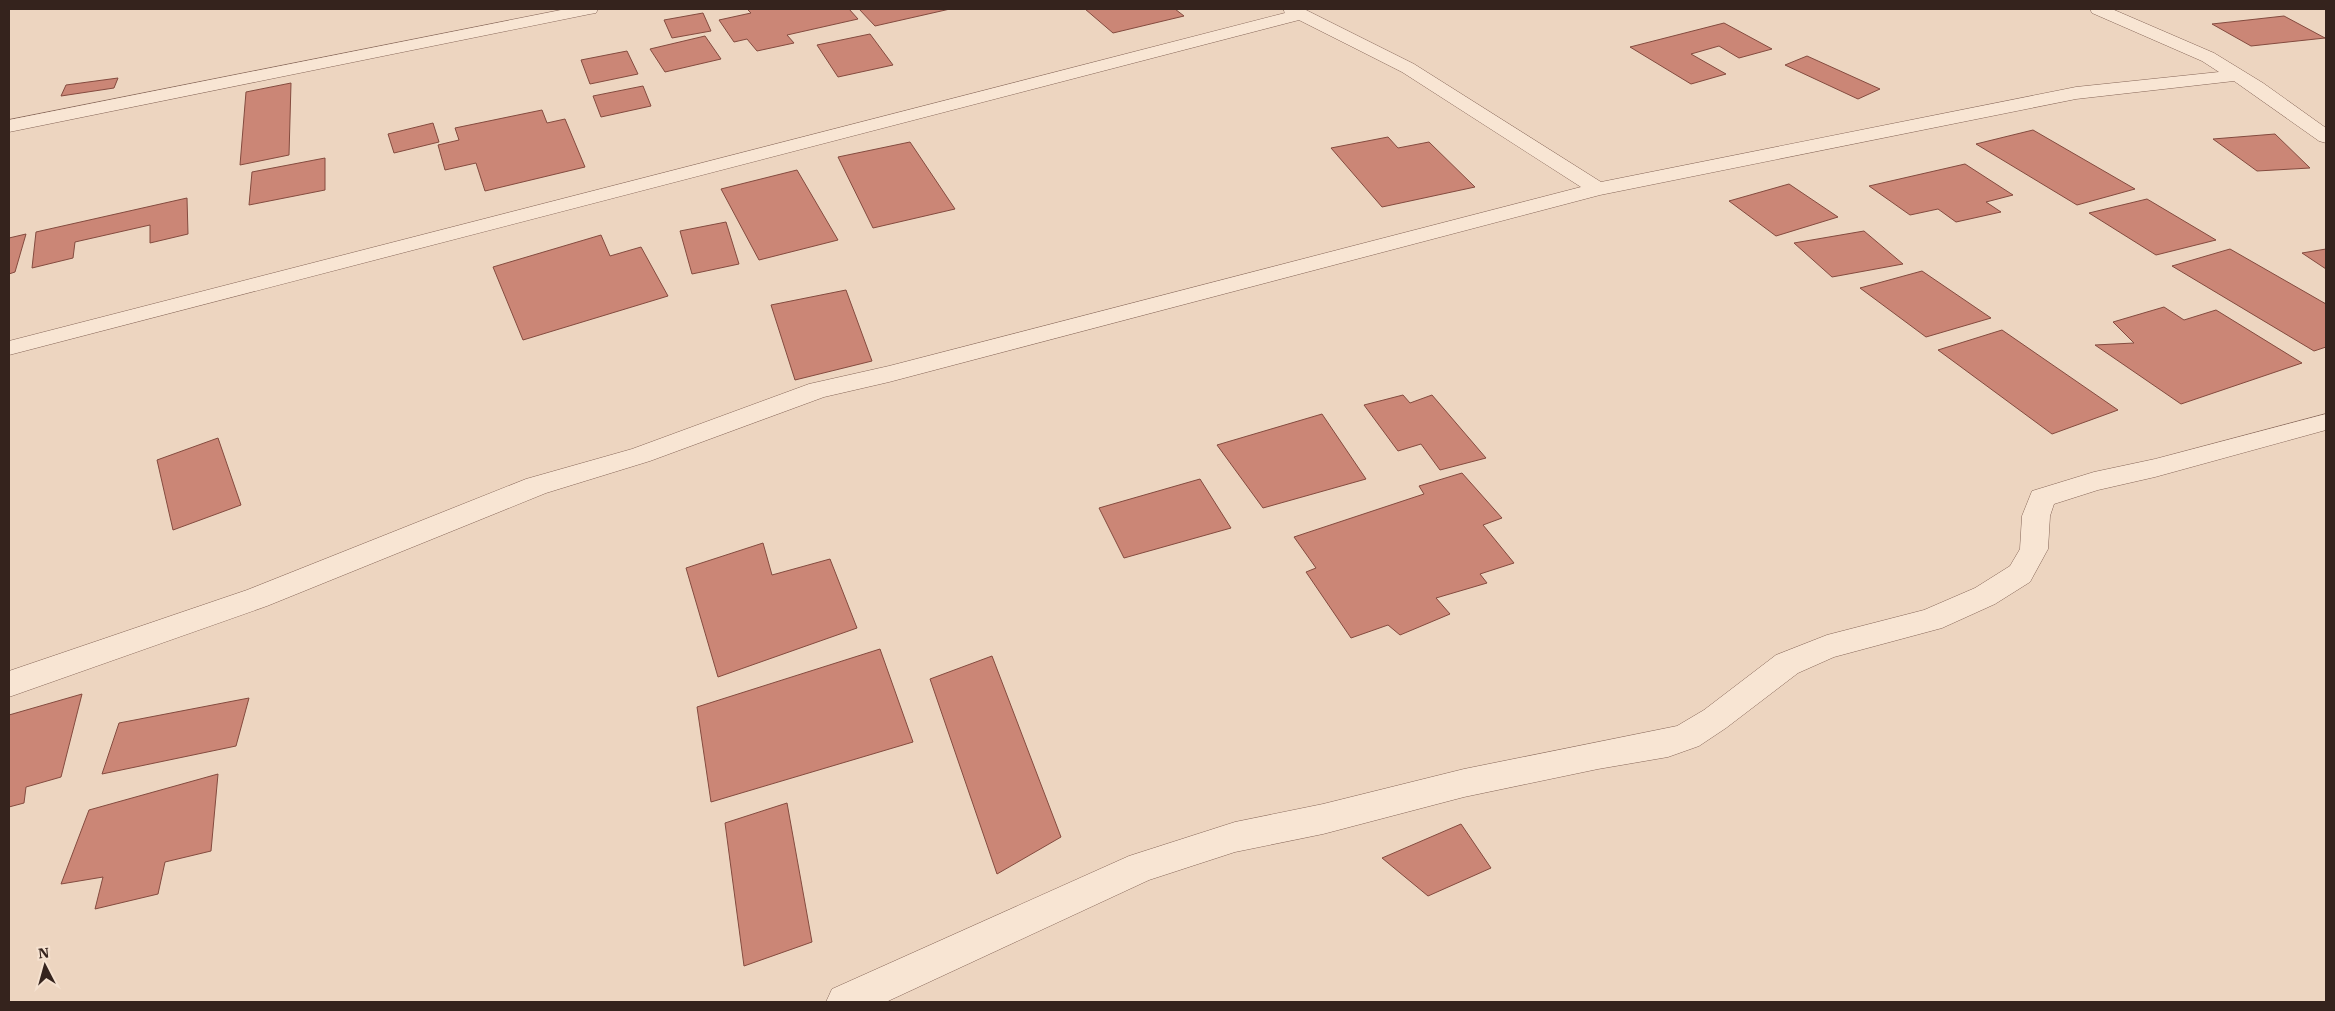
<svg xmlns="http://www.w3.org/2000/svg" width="2335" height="1011" font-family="'IBM Plex Serif',serif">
  <rect width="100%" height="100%" fill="#edd5c0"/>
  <path fill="#cb8676" stroke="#844b3f" d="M747,9H849L858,19L787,35L794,43L757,51L747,39L734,42L719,20L751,13Z
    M859,9H950L875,26Z
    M1085,9H1175L1184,16L1113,33Z
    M703,13L711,31L672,38L664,20Z
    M2284,16L2325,38L2251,46L2212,24Z
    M1724,23L1772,49L1739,58L1719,46L1691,54L1726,74L1691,84L1630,47Z
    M870,34L893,65L838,77L817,45Z
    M705,36L721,59L665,72L650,49Z
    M627,51L638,74L590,84L581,60Z
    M1807,56L1880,89L1858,99L1785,65Z
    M118,78L114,88L61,96L66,85Z
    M291,83L289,155L240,165L246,92Z
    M643,86L651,106L601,117L593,96Z
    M542,110L547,123L565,119L585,167L485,191L476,163L445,170L438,145L459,140L455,128Z
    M433,123L439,142L394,153L388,134Z
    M2033,130L2135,189L2077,205L1976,144Z
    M2275,134L2310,168L2257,171L2213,139Z
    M1388,137L1398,148L1429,142L1475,187L1382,207L1331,148Z
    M910,142L955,209L873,228L838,157Z
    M325,158V190L249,205L252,172Z
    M1965,164L2013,195L1986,202L2001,212L1956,222L1938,209L1910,215L1869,186Z
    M797,170L838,240L759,260L721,189Z
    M1789,184L1838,217L1776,236L1729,201Z
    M187,198L188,234L150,243V225L75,242L73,258L32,268L36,232Z
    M2147,199L2216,240L2156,255L2089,213Z
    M726,222L739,264L692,274L680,231Z
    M1864,231L1903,264L1832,277L1794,243Z
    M26,234L15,272L9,274V238Z
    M601,235L610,256L641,247L668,296L523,340L493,267Z
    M2230,249L2326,304V347L2314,351L2172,266Z
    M2326,249V269L2302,253Z
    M1922,271L1991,318L1926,337L1860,288Z
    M846,290L872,361L795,380L771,305Z
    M2164,307L2184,320L2216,310L2302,363L2181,404L2095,345L2134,343L2113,322Z
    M2002,330L2118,410L2052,434L1938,350Z
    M1403,395L1410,403L1432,395L1486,458L1440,470L1421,444L1398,451L1364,405Z
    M1322,414L1366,479L1263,508L1217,445Z
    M218,438L241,505L173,530L157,460Z
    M1462,473L1502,518L1483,525L1514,563L1480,574L1487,583L1436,598L1450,614L1400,635L1388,625L1351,638L1306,572L1316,568L1294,537L1424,494L1419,486Z
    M1200,479L1231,528L1124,558L1099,508Z
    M763,543L772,575L830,559L857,628L718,677L686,568Z
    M880,649L913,742L711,802L697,707Z
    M992,656L1061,837L997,874L930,679Z
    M82,694L61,777L26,787L24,803L9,807V715Z
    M249,698L236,746L102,774L119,723Z
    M218,774L211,851L165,862L158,894L95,909L103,877L61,884L89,810Z
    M787,803L812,942L744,966L725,823Z
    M1461,824L1491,868L1428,896L1382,858Z"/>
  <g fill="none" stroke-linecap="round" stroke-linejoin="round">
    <defs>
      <path id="minor" d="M566,9H598L596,13L590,14L9,132V120Z
        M1283,9H1304L1414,64L1601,182L2076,87L2219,72L2202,61L2092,13L2090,9H2112L2214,53L2263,83L2326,128V143L2319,141L2234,81L2076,99L1600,195L889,382L824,397L650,461L546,493L267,606L9,697V671L247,590L526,479L632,449L809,384L889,366L1581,187L1402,72L1299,20L9,355V341L1285,13Z
        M2326,414V430L2155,477L2098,490L2054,504L2050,516L2048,549L2030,582L1995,604L1942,628L1834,657L1798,673L1726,728L1699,746L1668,757L1598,769L1464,797L1323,834L1235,852L1149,880L886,1002H826L832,989L1129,856L1235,822L1323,804L1464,769L1677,726L1704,710L1776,655L1827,635L1924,610L1975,588L2010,566L2020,549L2022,516L2032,491L2094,472L2155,459Z"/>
    </defs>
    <use href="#minor" stroke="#866658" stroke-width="1"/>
    <use href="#minor" fill="#f8e5d3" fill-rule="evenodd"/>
  </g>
  <rect width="2335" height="1011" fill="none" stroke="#35231d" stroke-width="20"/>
  <g transform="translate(45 966) rotate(354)" stroke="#f5e1cf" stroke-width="4" paint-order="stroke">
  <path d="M0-4L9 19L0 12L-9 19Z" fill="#35231d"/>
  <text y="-8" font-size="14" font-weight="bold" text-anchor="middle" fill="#35231d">N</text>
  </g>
</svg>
